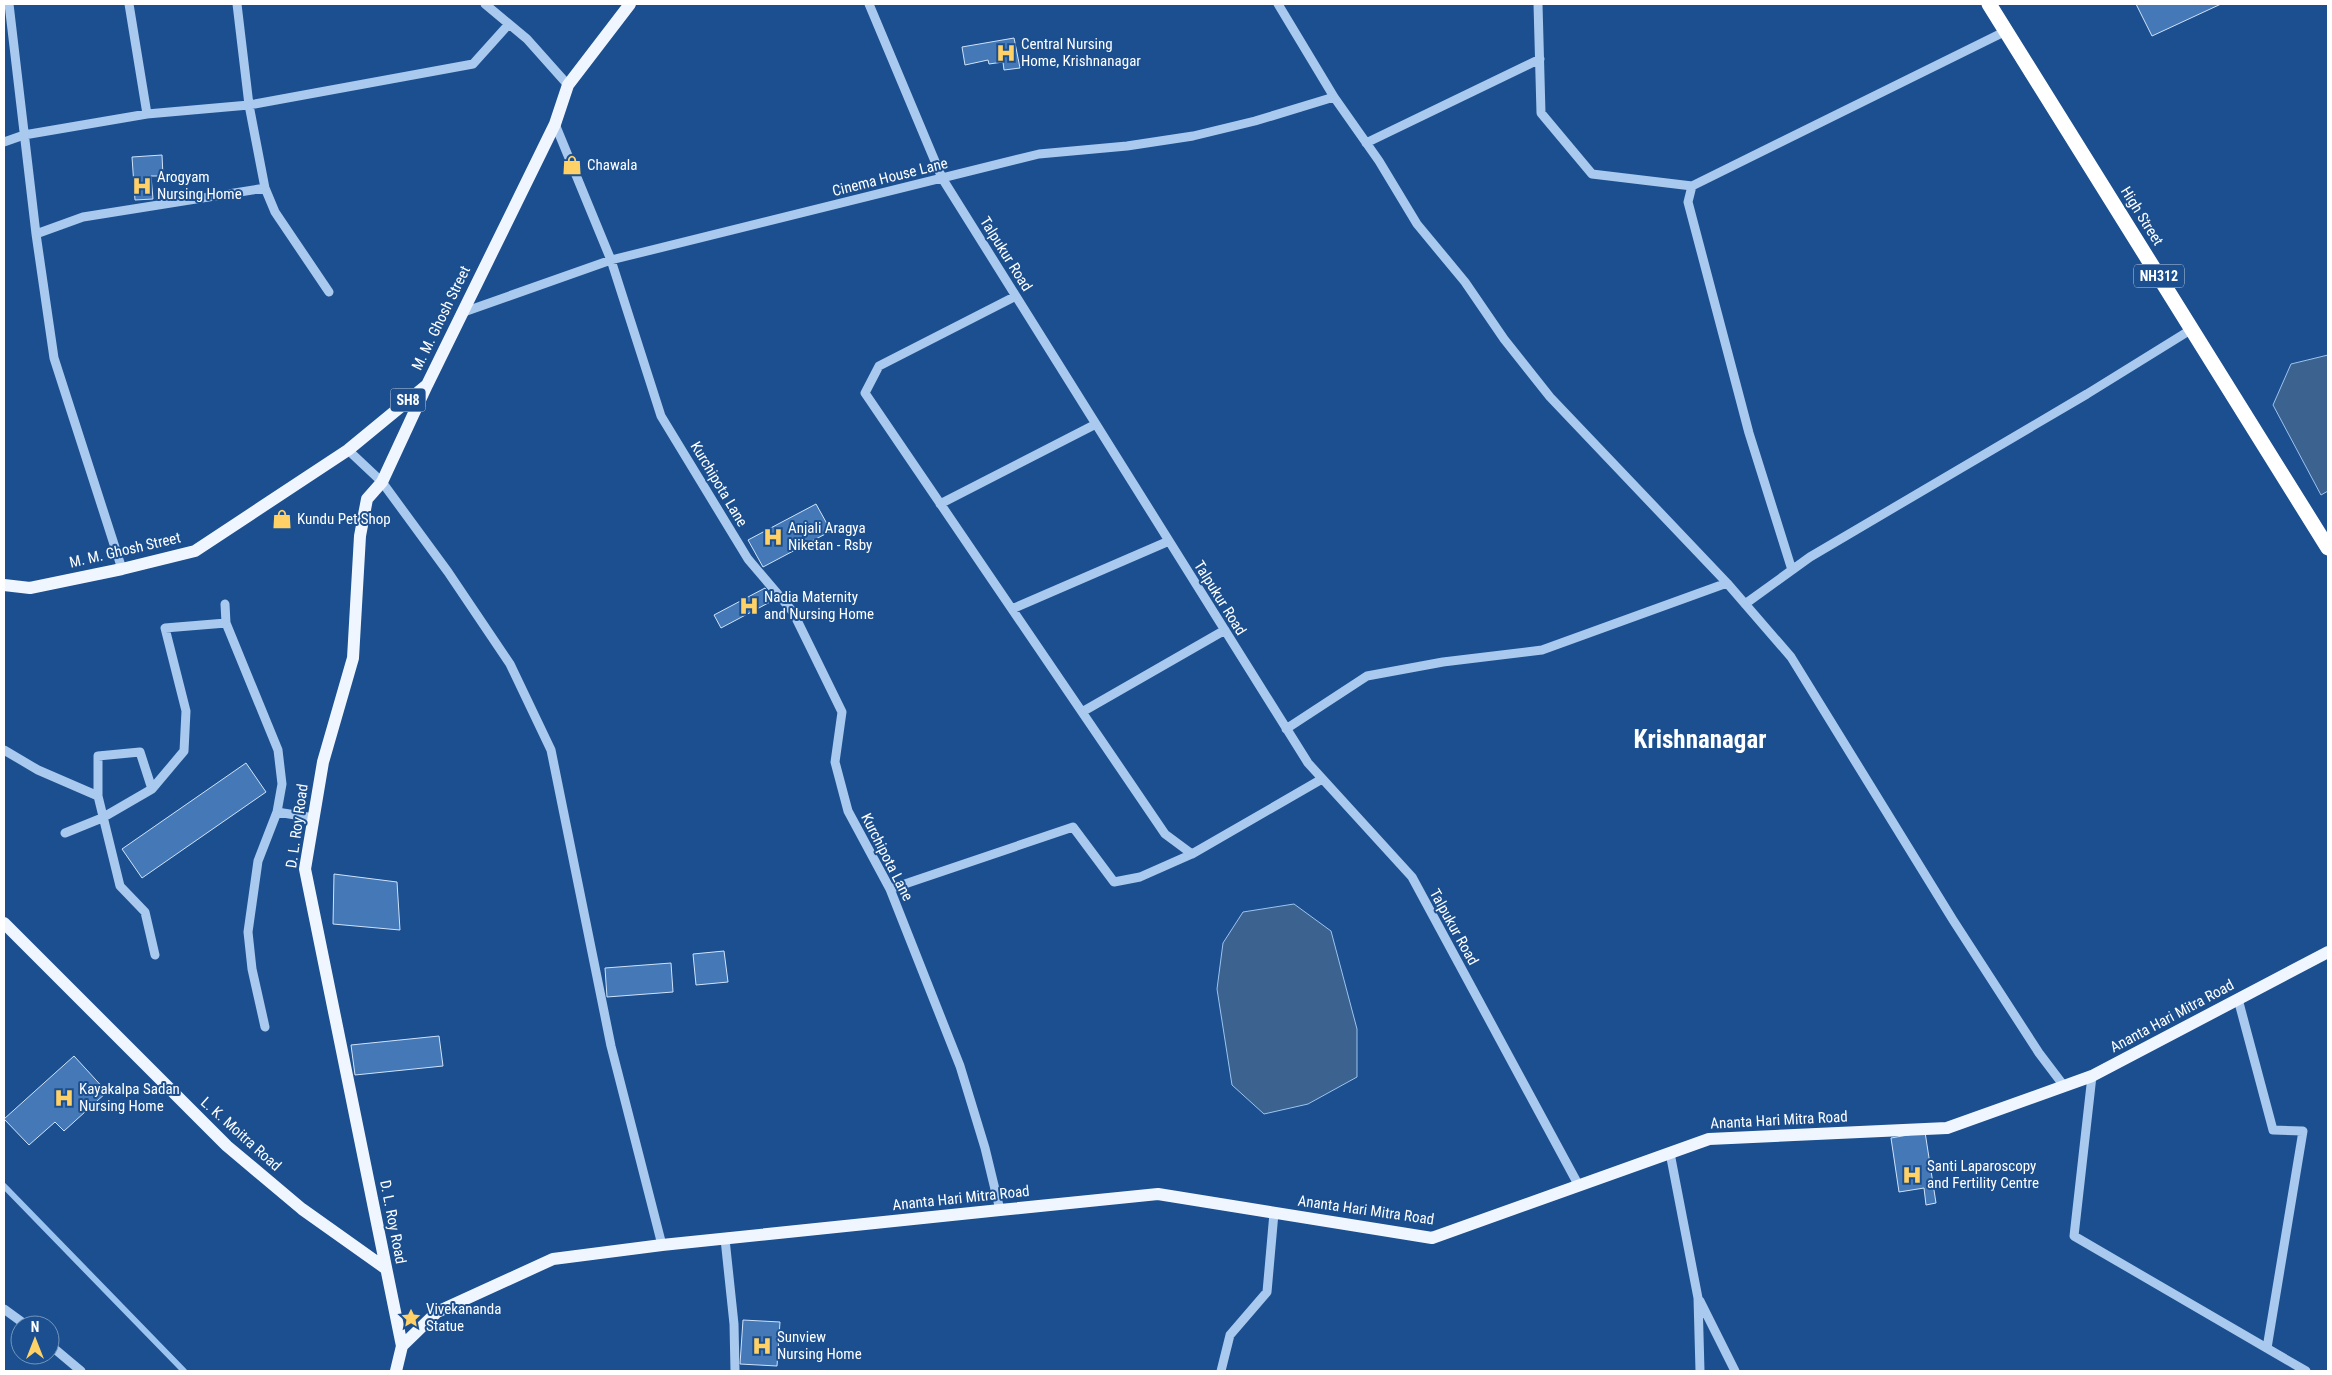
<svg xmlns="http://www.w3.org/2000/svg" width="2332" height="1375" font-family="'Roboto Condensed',sans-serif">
  <rect width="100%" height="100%" fill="#1b4f8f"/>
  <path fill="#3c6290" stroke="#9cc4f0" d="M2328,355V491L2321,495L2273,405L2291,364Z
    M1294,904L1331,931L1357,1029V1077L1308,1104L1264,1114L1232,1085L1217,989L1223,943L1243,912Z"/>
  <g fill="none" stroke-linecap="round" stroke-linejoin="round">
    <path stroke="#9cc4f0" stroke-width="6" d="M4,1186L184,1371"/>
  </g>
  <path fill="#4478b7" stroke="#cfe3fa" d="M2136,4H2221L2152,36Z
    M1014,38L1020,68L1004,70L1003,62L989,64L988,60L965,65L962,47Z
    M162,155L163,176H151L153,199L135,200L132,157Z
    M816,504L831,531L763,567L748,540Z
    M765,588L772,601L721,628L714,615Z
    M246,763L266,792L142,878L122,849Z
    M334,874L397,882L400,930L333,924Z
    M724,951L728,982L696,985L693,954Z
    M671,963L673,992L607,997L605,968Z
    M439,1036L443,1066L355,1075L351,1045Z
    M74,1056L107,1092L64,1131L55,1122L29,1145L4,1119Z
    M1925,1132L1936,1203L1926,1205L1924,1188L1899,1192L1891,1138Z
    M743,1320L780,1322L777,1366L740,1364Z"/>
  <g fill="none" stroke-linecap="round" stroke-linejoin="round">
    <path stroke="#a9c9ee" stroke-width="9" d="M9,4L36,234L54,358L122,569
      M129,4L147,114
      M237,4L249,105L265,188L275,212L329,292
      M485,4L527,39L568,85
      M869,4L942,178L1308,763L1412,877L1579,1186
      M1278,4L1334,97L1379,161L1417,224L1465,282L1504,339L1550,397L1727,583L1791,657L1953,920L2039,1053L2064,1086
      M1538,4L1541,113L1592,174L1692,186
      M555,124L611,260L661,416L748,559L793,612L842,712L835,762L848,811L890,889L960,1066L985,1148L1000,1210
      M4,142L24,135L147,114L249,105L473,64L509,24
      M1366,143L1540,59
      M36,234L83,217L265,188
      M1016,296L879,366L865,393L1165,834L1192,854L1322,779
      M461,313L611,260L1039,154L1127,146L1193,136L1255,121L1334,97
      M348,450L382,482L448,572L510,664L551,750L611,1046L662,1245
      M940,504L1096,424
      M1792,570L1749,433L1688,202L1692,186L2006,31
      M225,604L226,623L278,750L282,784L277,812L258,861L248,932L252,969L265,1027
      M1745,604L1810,557L2087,394L2192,329
      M1012,609L1169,541
      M1082,712L1225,630
      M1286,729L1367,676L1443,662L1542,650L1727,583
      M4,750L38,770L98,796
      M152,789L140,752L98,756V796L120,886L145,912L155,955
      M277,812L314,818
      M65,833L102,818L152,789L184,751L186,711L165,628L226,623
      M890,889L1073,827L1114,882L1140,877L1192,854
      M2238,999L2273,1130L2303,1131L2267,1348
      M2092,1076L2074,1236L2306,1371
      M1670,1153L1698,1298L1700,1371
      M725,1239L734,1324L735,1371
      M1700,1301L1735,1371
      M4,1309L26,1325
      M50,1345L81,1371
      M1221,1371L1230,1335L1267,1292L1274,1213"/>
    <path stroke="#f0f6ff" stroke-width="12" d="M4,585L30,588L122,569L195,551L348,450L427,385L555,124L568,85L630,4
      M4,923L227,1146L302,1209L385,1268
      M402,1346L437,1312L553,1259L662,1245L1000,1210L1158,1194L1432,1238L1709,1139L1947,1128L2092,1076L2328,952
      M396,1371L402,1346L305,869L323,762L353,658L360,536L367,499L382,482L427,385"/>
    <path stroke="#fff" stroke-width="15" d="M1989,4L2328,548"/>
  </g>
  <defs>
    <symbol id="hospital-bare" viewBox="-9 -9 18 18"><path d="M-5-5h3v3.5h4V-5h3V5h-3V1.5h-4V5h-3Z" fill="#ffd166" stroke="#1b4f8f" stroke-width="2.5" paint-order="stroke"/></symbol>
    <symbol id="shop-bare" viewBox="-9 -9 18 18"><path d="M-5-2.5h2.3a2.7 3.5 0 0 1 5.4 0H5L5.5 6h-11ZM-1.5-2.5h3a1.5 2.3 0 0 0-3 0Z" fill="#ffd166" stroke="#1b4f8f" stroke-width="2.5" paint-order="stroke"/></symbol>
    <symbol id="sight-bare" viewBox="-9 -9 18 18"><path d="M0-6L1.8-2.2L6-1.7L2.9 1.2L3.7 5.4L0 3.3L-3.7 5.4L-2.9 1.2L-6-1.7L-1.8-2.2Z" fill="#ffd166" stroke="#1b4f8f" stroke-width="2.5" paint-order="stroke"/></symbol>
  </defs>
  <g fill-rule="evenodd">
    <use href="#hospital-bare" x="992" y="39" width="28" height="28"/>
    <use href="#shop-bare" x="558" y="151" width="28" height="28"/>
    <use href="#hospital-bare" x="128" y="172" width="28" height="28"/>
    <use href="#shop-bare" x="268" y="505" width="28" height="28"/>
    <use href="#hospital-bare" x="759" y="523" width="28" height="28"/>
    <use href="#hospital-bare" x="735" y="592" width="28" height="28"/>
    <use href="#hospital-bare" x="50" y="1084" width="28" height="28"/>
    <use href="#hospital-bare" x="1898" y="1161" width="28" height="28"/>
    <use href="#sight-bare" x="397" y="1304" width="28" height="28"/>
    <use href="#hospital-bare" x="748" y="1332" width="28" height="28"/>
  </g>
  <g text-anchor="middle" stroke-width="4" stroke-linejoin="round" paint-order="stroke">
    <g fill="#1b4f8f" stroke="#bbcadd" stroke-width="1">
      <rect x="2134" y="264.5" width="50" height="23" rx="4"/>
      <rect x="390.5" y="388.5" width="35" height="23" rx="4"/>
    </g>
    <g font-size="14" font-weight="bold" fill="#fff">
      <text x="2159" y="281">NH312</text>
      <text x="408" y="405">SH8</text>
    </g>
    <g font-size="15" fill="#fff" stroke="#1b4f8f" text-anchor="start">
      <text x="1021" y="49">Central Nursing<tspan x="1021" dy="17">Home, Krishnanagar</tspan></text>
      <text x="587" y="170">Chawala</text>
      <text x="157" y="182">Arogyam<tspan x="157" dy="17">Nursing Home</tspan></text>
      <text x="297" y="524">Kundu Pet Shop</text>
      <text x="788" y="533">Anjali Aragya<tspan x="788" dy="17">Niketan - Rsby</tspan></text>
      <text x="764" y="602">Nadia Maternity<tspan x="764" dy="17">and Nursing Home</tspan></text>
      <text x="79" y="1094">Kayakalpa Sadan<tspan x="79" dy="17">Nursing Home</tspan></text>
      <text x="1927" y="1171">Santi Laparoscopy<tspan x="1927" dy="17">and Fertility Centre</tspan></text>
      <text x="426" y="1314">Vivekananda<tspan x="426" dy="17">Statue</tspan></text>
      <text x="777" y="1342">Sunview<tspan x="777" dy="17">Nursing Home</tspan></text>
    </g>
    <g font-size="15" fill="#fff" stroke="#1b4f8f">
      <text transform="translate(890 177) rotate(-14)" y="5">Cinema House Lane</text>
      <text transform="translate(2142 216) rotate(58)" y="5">High Street</text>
      <text transform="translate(1006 254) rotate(58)" y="5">Talpukur Road</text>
      <text transform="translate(441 318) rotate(-64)" y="5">M. M. Ghosh Street</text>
      <text transform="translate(719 484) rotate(59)" y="5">Kurchipota Lane</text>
      <text transform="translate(125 550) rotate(-13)" y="5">M. M. Ghosh Street</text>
      <text transform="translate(1220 598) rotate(58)" y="5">Talpukur Road</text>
      <text transform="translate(297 826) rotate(-82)" y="5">D. L. Roy Road</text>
      <text transform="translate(887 857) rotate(63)" y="5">Kurchipota Lane</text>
      <text transform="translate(1454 927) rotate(61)" y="5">Talpukur Road</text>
      <text transform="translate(2172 1016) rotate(-28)" y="5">Ananta Hari Mitra Road</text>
      <text transform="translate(1779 1120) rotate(-3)" y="5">Ananta Hari Mitra Road</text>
      <text transform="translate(241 1134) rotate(42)" y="5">L. K. Moitra Road</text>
      <text transform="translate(961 1198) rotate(-6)" y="5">Ananta Hari Mitra Road</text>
      <text transform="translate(1366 1210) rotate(8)" y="5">Ananta Hari Mitra Road</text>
      <text transform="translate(393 1222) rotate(79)" y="5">D. L. Roy Road</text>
    </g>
    <g font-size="25" font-weight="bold" fill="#fff" stroke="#1b4f8f">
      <text x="1700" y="748">Krishnanagar</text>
    </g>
  </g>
  <rect width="2332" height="1375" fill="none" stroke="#ffffff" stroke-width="10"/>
  <g transform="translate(35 1340)"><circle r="24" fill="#1b4f8f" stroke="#7695bc"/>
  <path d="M0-4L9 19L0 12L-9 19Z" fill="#ffd166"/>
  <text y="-8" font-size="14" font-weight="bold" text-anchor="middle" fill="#ffffff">N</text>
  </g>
</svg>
